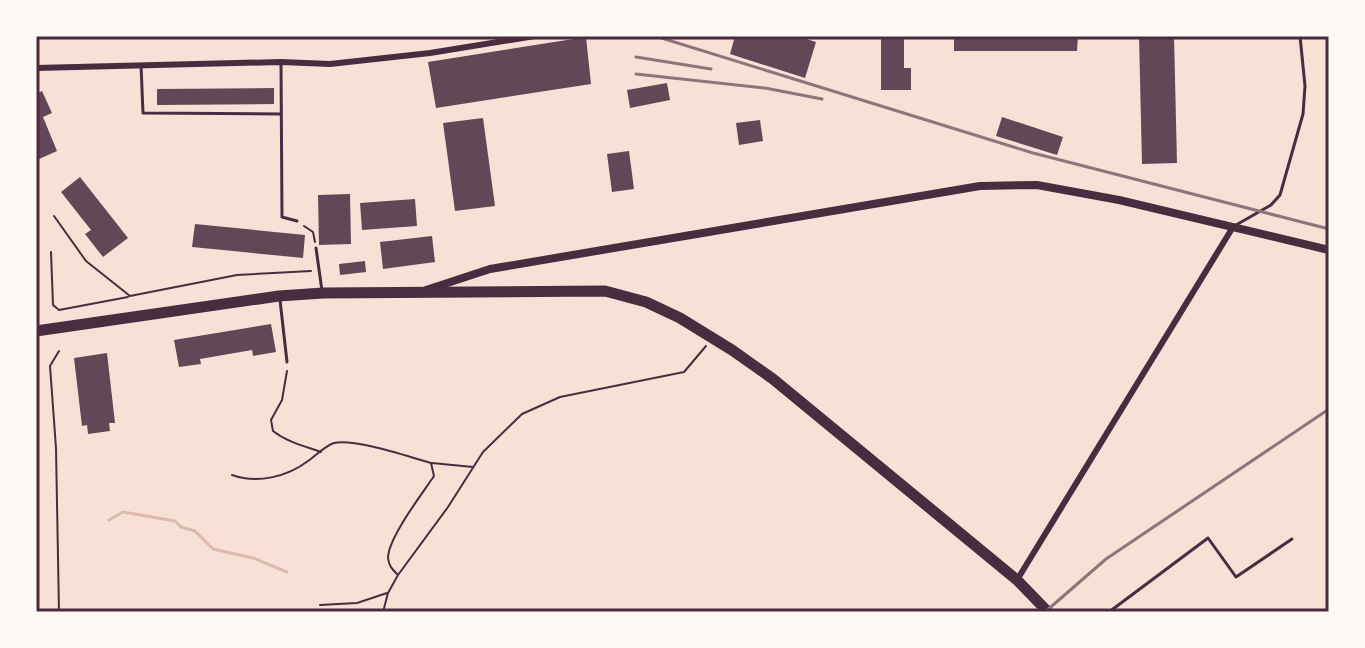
<svg xmlns="http://www.w3.org/2000/svg" width="1365" height="648" font-family="'PT Sans Narrow',sans-serif">
  <rect width="100%" height="100%" fill="#f7e1d7"/>
  <g fill="none" stroke-linecap="round" stroke-linejoin="round">
    <path stroke="#dcb8b0" stroke-width="3" d="M109,520L123,512L175,521L181,527L195,531L213,549L253,558L287,572"/>
  </g>
  <path fill="#644757" d="M735,36H797L816,42L805,78L730,54Z
    M881,36H904V68H911V90H881Z
    M954,36H1078L1077,51H954Z
    M1139,36H1174L1177,163L1142,164Z
    M586,37L591,84L436,108L428,62Z
    M667,83L670,100L630,108L627,90Z
    M274,88V104L157,105V89Z
    M42,91L52,113L43,117L57,151L37,160L36,94Z
    M1002,117L1063,137L1057,155L996,136Z
    M483,118L495,206L455,211L443,123Z
    M760,120L763,141L739,145L736,123Z
    M629,151L634,189L612,192L607,154Z
    M80,177L128,238L103,257L85,234L91,230L61,192Z
    M350,194L351,244L319,245L318,195Z
    M415,199L417,226L362,230L360,203Z
    M195,224L305,235L303,258L192,247Z
    M432,236L435,262L383,269L380,242Z
    M365,261L366,272L340,275L339,264Z
    M271,324L276,352L253,356L252,350L200,359L201,364L179,367L174,340Z
    M107,353L115,423H109L110,431L88,434L87,425L82,426L74,358Z"/>
  <g fill="none" stroke-linecap="round" stroke-linejoin="round">
    <path stroke="#4a2c40" stroke-width="2" d="M54,216L86,261L130,296L237,275L311,271
      M304,226L313,232L315,242
      M51,252L53,305L59,310L128,297
      M287,371L282,400L271,420L273,431C287,442 304,446 321,452
      M432,463L473,467
      M232,475C257,484 287,477 308,461C315,456 325,446 334,443C354,438 409,457 431,463L434,476C422,494 388,538 388,558C389,566 392,569 397,574
      M320,605L357,603L387,593
      M59,612L56,448L50,366L59,351
      M383,612L388,593L398,575L448,507L483,452L522,414L560,397L684,372L706,346"/>
    <path stroke="#4a2c40" stroke-width="3" d="M281,64L282,217L297,221
      M141,65L143,113L281,114
      M1236,225L1271,205L1280,195L1303,114L1305,86L1300,36
      M316,248L322,291
      M280,300L287,362
      M1109,612L1208,538L1236,577L1292,539"/>
    <path stroke="#4a2c40" stroke-width="6" d="M36,68L281,62L330,64L430,53L535,36
      M1017,580L1233,227"/>
    <path stroke="#4a2c40" stroke-width="8" d="M426,290L490,269L980,186L1037,185L1119,200L1329,250"/>
    <path stroke="#4a2c40" stroke-width="11" d="M36,331L279,296L323,293L605,291L646,302L680,318L732,350L773,379L1017,580L1048,612"/>
    <path stroke="#8f747c" stroke-width="3" d="M655,36L1033,153L1329,229
      M636,57L711,69
      M636,74L765,88L822,99
      M1045,612L1106,559L1329,409"/>
  </g>
  <rect width="1365" height="648" fill="none" stroke="#fffaf5" stroke-width="76"/>
  <rect x="38" y="38" width="1289" height="572" fill="none" stroke="#4a2c40" stroke-width="3"/>
</svg>
